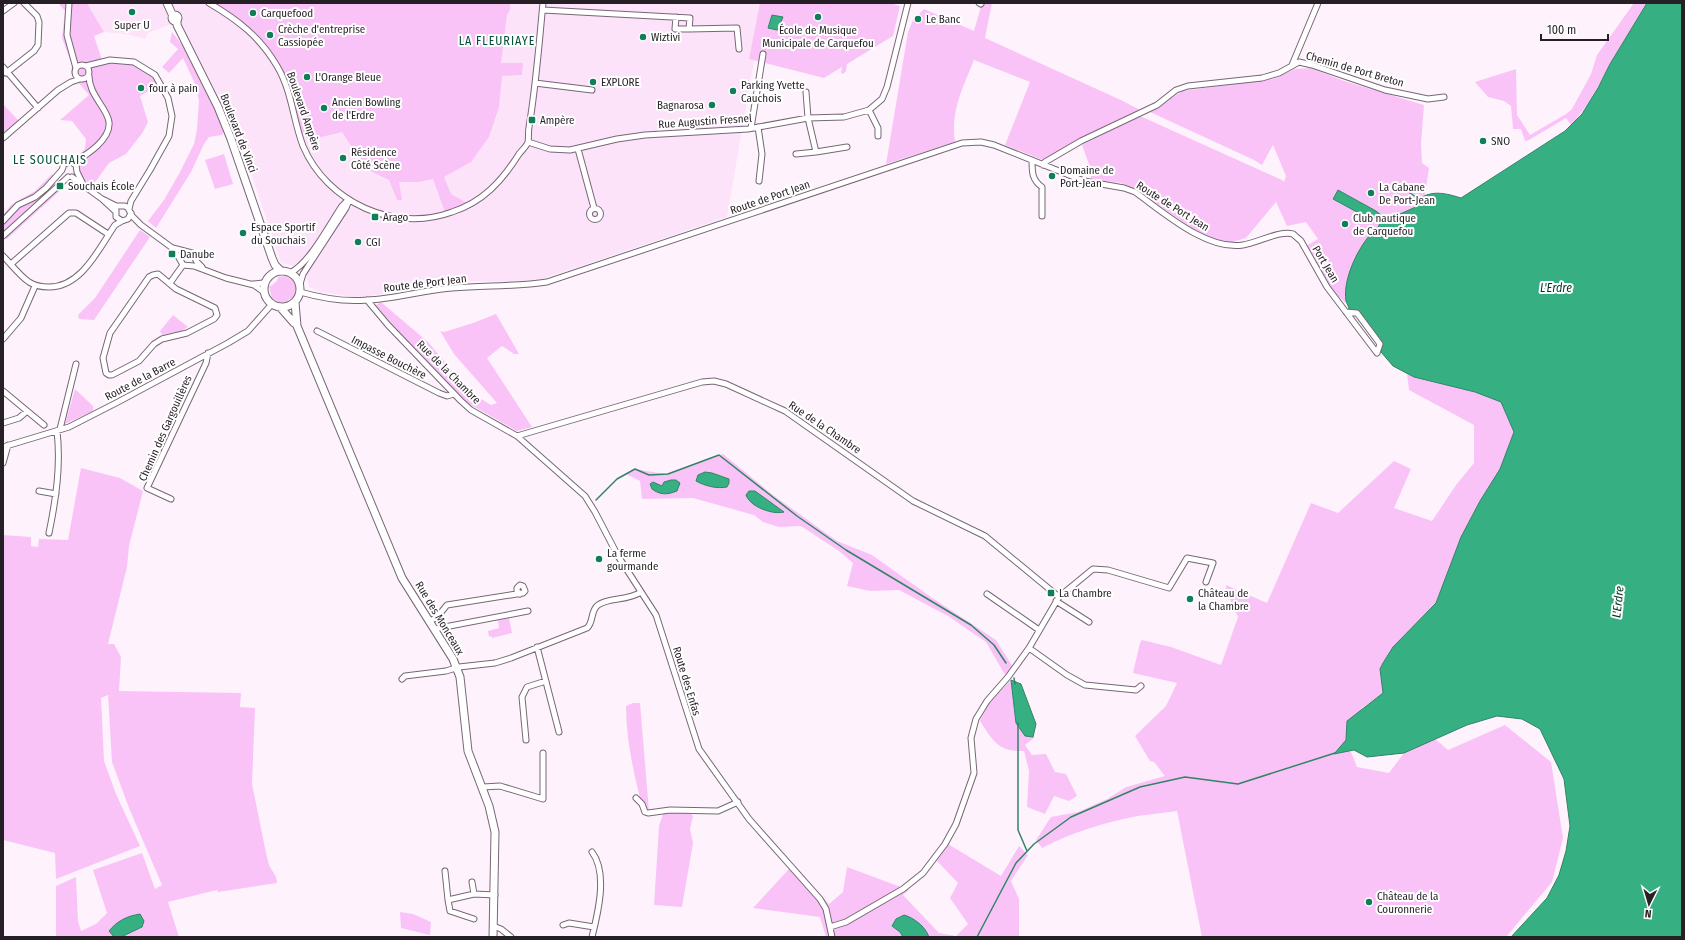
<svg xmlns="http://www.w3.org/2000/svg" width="1685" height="940" font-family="'Fira Sans Condensed',sans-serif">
  <rect width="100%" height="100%" fill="#fef3fd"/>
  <path fill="#fce3fa" d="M87,3H163L174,27L169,25L148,33L145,39L126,34L104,32Z
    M171,3H764L727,217L542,279L511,282L470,281L369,296L355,297L320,292L309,287L307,277L301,270L295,266L281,263L244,152L220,100Z"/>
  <path fill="#fac3f7" d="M58,3H87L104,32L94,36L103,63C127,60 146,63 158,85L140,96L148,122L143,132L126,154L109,163L93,185L82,179L76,158L85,149L86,139L72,121L60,120L89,95L71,74L72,65L62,38L65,11Z
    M215,3H510V10L507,15L501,63H523L522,75L502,76L499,107L489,137L471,162L444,177L451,194L467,203L445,212L433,179L419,182H399L402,200H397L389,180L366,169L342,132L309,140L301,133L279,66L253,30Z
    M760,3H890L900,6L893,36L847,64L846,71L843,74L841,73L842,67L824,78L749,59Z
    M982,3H992L985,38L1123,101L1140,110L1117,120L1043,160L1005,145L1030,82L974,60C963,88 950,111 955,142L886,164L908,32L913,20L924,9L974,31Z
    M1634,3H1647C1634,24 1621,44 1610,65C1598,86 1588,107 1571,125L1566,118L1529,140L1525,141L1521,129H1513L1511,106L1504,101L1488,97L1475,82L1516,69L1517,115L1530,135L1566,114L1572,109L1591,74L1597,55Z
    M172,32L186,50L225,129L222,135L209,137L204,144L191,172L156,228L148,221L164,200L180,172L194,144L197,129L199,101L196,86L183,58L169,73L162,67L178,49L170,42Z
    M1311,68L1344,81L1424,105L1421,143L1422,163L1429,168L1425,194L1418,206L1391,218H1385L1376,211L1338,190L1333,198L1372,218H1376L1380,220L1379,227C1360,241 1342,279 1346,303C1327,288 1317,266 1306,246L1318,239L1306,222L1287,226L1276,202L1246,238L1229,243L1218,241L1198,232L1135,189L1121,183L1091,179V170L1082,145L1140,116L1282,180L1284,182L1286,176L1273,145L1262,165L1254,160L1150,112L1182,91L1273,79L1295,69Z
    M3,104L19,121L3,133Z
    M224,154L233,184L215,189L205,160Z
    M52,174L64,187L7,239L3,236V215L11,205L35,191Z
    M140,230L150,237L94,320L79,319L78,315L95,298Z
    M284,276C291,278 300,285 295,294C294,296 290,299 288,300V302L280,303L272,298L269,287L277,281L278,277Z
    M381,302L429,343L470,392L491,405L497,403L454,354L440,331L444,332L473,323L496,314L519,354H514L502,346L487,358L532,427L517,431L466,402L405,340L376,305Z
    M173,315L188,327L181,331L162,335L160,331Z
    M1407,373L1414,377L1475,392L1501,402L1514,432L1500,469L1480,501L1461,537L1436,603L1393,647L1383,663L1380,669L1383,693L1362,708L1346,740L1357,767L1389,773L1404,753L1434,738L1448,750L1505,725L1551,762L1563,838L1552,882L1506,937H1284L1281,936L1202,937L1177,811C1164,813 1151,814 1138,816C1105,822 1071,833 1042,848L1036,840L1051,817L1078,812L1107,799L1126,787L1165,776L1154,762L1150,761L1135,736L1166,706L1177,683L1133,673L1140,643L1142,640L1171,647L1221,665L1238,617L1226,591V585L1267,603L1311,503L1338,513L1394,461L1411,469L1394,508L1432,521L1456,485L1474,463V425L1409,390Z
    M75,389L93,406V411L65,424Z
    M723,454L773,495L837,541L872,555L931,597L996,640L1013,667L1005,675L986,642L948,616L899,590L870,591L847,586L853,563L839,551L801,526L779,527L763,522L754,515L693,498L642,499L640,481L626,474L635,469L665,474Z
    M81,468L120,478L143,491L129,546L127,567L108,644H114L121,657L119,691L241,693L240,707L255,708L252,784L266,853L269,865L276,877L277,883L218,892L217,890L168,902L179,937H121L142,927L109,931L114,937H56V886L76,877L78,921L81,931L96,924L107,913L93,870L142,853L155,889L162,885L129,808L112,762L108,695L101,698L104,761L116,794L140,846L56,879L55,853L3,840V535L31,537V546L38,547L39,539L68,540Z
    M509,618L512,633L492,638L491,636L489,637L488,631L499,628L498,620Z
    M1011,680L1016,723L1025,736L1035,737L1025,745L1032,755L1046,754L1055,772L1066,774L1077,796L1069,801L1054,796L1045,814L1027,807L1029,771L1024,751C998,752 993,741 980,721L988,704Z
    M633,703H640L649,811L643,809C634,775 626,741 626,706Z
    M674,812H690L693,816L690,829L693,843L682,907L654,905L659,826L663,814Z
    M948,844L1001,876L1019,846L1028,855L1011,881L1019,899V937H826L820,917L753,908L789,869L797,868L829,904L843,892L847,867L909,890L903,895L939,933L956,936L968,924L950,898L958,883L936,860Z
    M400,912L413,914L431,922L430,935L401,928Z"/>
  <path fill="#36b082" stroke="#318466" d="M1647,3H1682V937H1511L1547,898L1559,875L1566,851L1570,826L1564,779L1540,729L1522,719L1497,716L1467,725L1404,753L1367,757L1354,750L1334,754L1346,740L1347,721L1383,693L1380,669L1383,663L1393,647L1436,603L1461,537L1480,501L1500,469L1514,432L1501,402L1475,392L1414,377L1393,366L1381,352V343L1357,311L1349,310C1349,306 1347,304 1346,301C1342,278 1361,240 1379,226L1380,220L1376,218H1368L1333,199L1338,190L1376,211L1385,218H1391L1418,206L1422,197C1435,190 1448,194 1461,198L1565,131L1582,114L1598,88L1610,64Z
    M772,15L783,17L780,24L781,29L777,30L768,28Z
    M705,472L712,473L729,479V483L727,487C717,489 705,486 696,481L698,475Z
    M671,480H676L680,483L677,491C667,495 660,495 652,489L650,484L653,482L662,486L664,482Z
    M749,491H755L784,512C773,515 750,507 746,495Z
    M1011,680L1021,684L1036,724L1033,737L1025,736L1016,723Z
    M140,914L144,921L142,927L121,937H114L109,931C117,921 127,916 140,914Z
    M904,915C914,918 925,926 929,937H903L900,932L892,926L896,919Z"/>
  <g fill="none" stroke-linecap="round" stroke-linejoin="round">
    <path stroke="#318466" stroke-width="1.5" d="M1410,193L1420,200
      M596,500L617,479L635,469L649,475L668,474L719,455L797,516L846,550L971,625L994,645L1006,663
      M1014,678L1015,684
      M1018,723V830L1027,851
      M977,937L1016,863L1034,844L1071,817L1140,787L1185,777L1238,784L1335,753"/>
    <defs>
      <path id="street" d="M69,3L67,35L76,68
        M209,3C238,20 260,37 277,66C292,91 293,120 303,146C327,203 395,233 452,212C483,202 502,181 519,154C521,151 527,146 528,142C529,137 528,131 529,127C536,86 539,44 543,3
        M979,3L981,4
        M543,10L690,18L689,29L737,28L739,49
        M3,11L14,3
        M676,17L675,29H689
        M75 72a7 7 0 1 1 14 0a7 7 0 1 1-14 0Z
        M1292,65L1318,3
        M86,66L110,60L134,62L155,75L168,98L172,116L169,136L150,170L131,201L129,209
        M3,67L38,108
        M6,73L34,51L38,45L39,22L37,16L24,3
        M535,83L592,90
        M806,92L808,118L816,152L847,147
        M869,110L878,128V136
        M758,127L762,154L759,181
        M751,128L763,54
        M3,138L58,90L71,82L80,79
        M528,142L550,149L570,150L617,139L645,135L748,129L808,118L844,117L869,110L882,99L887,87L908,3
        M578,149L594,208
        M796,154L816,152
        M1032,160C1032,172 1032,180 1042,187V216
        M73,163C86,155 111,140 109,122C108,115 103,108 99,102C94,94 89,86 89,76
        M1043,165L1045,162L1081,141L1157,105L1176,90L1188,86L1262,78L1279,73L1299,62L1312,65L1385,90L1428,99L1444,97
        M72,177L102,199L115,211
        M102,199L116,206H125L128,208L132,216L141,225L171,247L178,256L183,265L194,266L226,278L254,285L265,293
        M589.5 214a5.5 5.5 0 1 1 11 0a5.5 5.5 0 1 1-11 0Z
        M116,210V217L122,221L128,219L131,213
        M3,221L18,205L35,197L46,188L62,170L64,164L71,162L76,165L77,172L84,186
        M3,236L68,177
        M173,248L192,253L197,262L202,267
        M3,256C12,265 19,275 29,282C35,286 42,287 49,287C82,287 99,248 115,225L122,221
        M11,264L69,213H76L108,234
        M290,273C310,263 329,225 342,206L348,200
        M158,274L176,289L215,308L217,315L214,319L187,333L162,339L154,344L139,361L112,375H109L106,373L103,358L110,333L149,277L153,275Z
        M170,283L183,265
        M253,284L263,283L267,280
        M300,284L303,274L346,208L349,200
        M300,292C321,298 345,302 367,300C395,299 423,290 452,288C484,285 515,287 547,282L962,143L981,142L994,145L1084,181L1124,188L1135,192C1163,212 1207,251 1243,245C1257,243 1280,230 1293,234L1301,241L1327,287L1377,353
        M367,300L388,325L461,401L471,410L517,436L585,496L595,512L618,556L656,615L699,749L749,819L820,899L826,909L832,937
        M1346,312L1357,313L1380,344L1377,353
        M317,331L439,393L447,396L454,394
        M3,339L21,318L35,286
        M3,391L44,425
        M3,423L19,418L26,412
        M60,429L76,364
        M517,436L702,382L714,381L726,384L785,411L913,501L985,536L1059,597
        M3,447L69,427L118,402L228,343L248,331L272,304
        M3,463L8,445
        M39,491L56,494
        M171,499L147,488L206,363L208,353
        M49,533C56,499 61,465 57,431
        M987,594L1039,630
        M1056,601L1089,622
        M429,622L438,616L447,605L523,593L525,591L523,586L520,585L517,588V591L520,594
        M434,629L528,611
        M537,647L559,732
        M1029,648L1067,675L1085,685L1136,690L1141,686
        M402,679L405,676L446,671L459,667L495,663L511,658L587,628C594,622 590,611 598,605C609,597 628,601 641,592
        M526,740L522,697L527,687L546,681
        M483,787L500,786L543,799V753
        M636,798L642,804L645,812L648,813L670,810L718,811L738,802
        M445,871L448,900L474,894L495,895
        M472,882L474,894
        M448,900L450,911L474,919
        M563,925L569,923L594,927
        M493,926L501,929L511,937
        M830,927L846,922L903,889L923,873L945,844L956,824L974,773L971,738L976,719L987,701L1008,677L1029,648L1059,597L1093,569L1108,570L1169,588L1187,558L1213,563L1206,582
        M592,937C598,913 608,873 592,852"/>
      <path id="secondary" d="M167,3L172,14L174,15
        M172 18a3 3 0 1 1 6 0a3 3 0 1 1-6 0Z
        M177,21V25L218,107L231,139L272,258L275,265L281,271
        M264 289a18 18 0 1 1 36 0a18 18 0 1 1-36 0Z
        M295,302L297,326L402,578L453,659L460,677L468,751L489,806L495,832L493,937
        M280,307L294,323"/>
    </defs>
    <use href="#street" stroke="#776776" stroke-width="7"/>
    <use href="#secondary" stroke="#776776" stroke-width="9"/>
    <use href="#street" stroke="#fff" stroke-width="5"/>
    <use href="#secondary" stroke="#fff" stroke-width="7"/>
  </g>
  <g fill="#117e5a" stroke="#fff" stroke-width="1.5">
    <circle cx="132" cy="12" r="4"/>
    <circle cx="253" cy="13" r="4"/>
    <circle cx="818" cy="17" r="4"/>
    <circle cx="918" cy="19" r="4"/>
    <circle cx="270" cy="35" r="4"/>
    <circle cx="643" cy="37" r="4"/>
    <circle cx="307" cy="77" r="4"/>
    <circle cx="593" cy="82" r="4"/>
    <circle cx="141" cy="88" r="4"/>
    <circle cx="733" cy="91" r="4"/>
    <circle cx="712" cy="105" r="4"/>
    <circle cx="324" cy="108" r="4"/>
    <rect x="528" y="116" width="8" height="8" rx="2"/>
    <circle cx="1483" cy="141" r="4"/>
    <circle cx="343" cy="158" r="4"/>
    <circle cx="1052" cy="176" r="4"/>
    <rect x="56" y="182" width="8" height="8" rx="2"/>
    <circle cx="1371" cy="193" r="4"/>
    <rect x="371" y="213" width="8" height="8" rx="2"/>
    <circle cx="1345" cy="224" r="4"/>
    <circle cx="243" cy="233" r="4"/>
    <circle cx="358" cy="242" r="4"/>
    <rect x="168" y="250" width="8" height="8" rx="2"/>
    <circle cx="599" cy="559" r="4"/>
    <rect x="1047" y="589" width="8" height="8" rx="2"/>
    <circle cx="1190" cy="599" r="4"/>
    <circle cx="1369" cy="902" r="4"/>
  </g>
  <g text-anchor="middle" stroke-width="4" stroke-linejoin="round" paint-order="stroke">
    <g font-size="11" fill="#261f26" stroke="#fff" text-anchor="start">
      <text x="261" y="17">Carquefood</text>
      <text x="926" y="23">Le Banc</text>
      <text x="132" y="29" text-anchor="middle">Super U</text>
      <text x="278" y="33">Crèche d'entreprise<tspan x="278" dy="13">Cassiopée</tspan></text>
      <text x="818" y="34" text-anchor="middle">École de Musique<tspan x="818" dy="13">Municipale de Carquefou</tspan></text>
      <text x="651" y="41">Wiztivi</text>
      <text x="315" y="81">L'Orange Bleue</text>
      <text x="601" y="86">EXPLORE</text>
      <text x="741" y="89">Parking Yvette<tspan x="741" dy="13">Cauchois</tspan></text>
      <text x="149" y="92">four à pain</text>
      <text x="332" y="106">Ancien Bowling<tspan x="332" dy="13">de l'Erdre</tspan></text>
      <text x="704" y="109" text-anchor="end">Bagnarosa</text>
      <text x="540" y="124">Ampère</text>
      <text x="1491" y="145">SNO</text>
      <text x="351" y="156">Résidence<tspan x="351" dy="13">Côté Scène</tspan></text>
      <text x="1060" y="174">Domaine de<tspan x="1060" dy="13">Port-Jean</tspan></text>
      <text x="68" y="190">Souchais École</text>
      <text x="1379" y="191">La Cabane<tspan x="1379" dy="13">De Port-Jean</tspan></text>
      <text x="383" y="221">Arago</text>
      <text x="1353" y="222">Club nautique<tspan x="1353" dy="13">de Carquefou</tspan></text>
      <text x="251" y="231">Espace Sportif<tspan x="251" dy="13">du Souchais</tspan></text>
      <text x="366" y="246">CGI</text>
      <text x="180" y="258">Danube</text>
      <text x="607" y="557">La ferme<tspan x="607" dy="13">gourmande</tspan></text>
      <text x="1059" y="597">La Chambre</text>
      <text x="1198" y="597">Château de<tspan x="1198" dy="13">la Chambre</tspan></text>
      <text x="1377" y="900">Château de la<tspan x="1377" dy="13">Couronnerie</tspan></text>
    </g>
    <g font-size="11" fill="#261f26" stroke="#fff">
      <text transform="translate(1355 69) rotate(16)" y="4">Chemin de Port Breton</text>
      <text transform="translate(304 111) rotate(71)" y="4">Boulevard Ampère</text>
      <text transform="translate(705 121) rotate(-4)" y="4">Rue Augustin Fresnel</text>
      <text transform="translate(239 133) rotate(69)" y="4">Boulevard de Vinci</text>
      <text transform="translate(770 197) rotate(-19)" y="4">Route de Port Jean</text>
      <text transform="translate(1173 206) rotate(32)" y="4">Route de Port Jean</text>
      <text transform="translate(1326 264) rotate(59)" y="4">Port Jean</text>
      <text transform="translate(425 283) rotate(-7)" y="4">Route de Port Jean</text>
      <text transform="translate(389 357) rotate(27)" y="4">Impasse Bouchère</text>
      <text transform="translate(449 372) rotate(45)" y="4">Rue de la Chambre</text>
      <text transform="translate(140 379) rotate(-28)" y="4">Route de la Barre</text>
      <text transform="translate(825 427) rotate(34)" y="4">Rue de la Chambre</text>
      <text transform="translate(165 428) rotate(-66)" y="4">Chemin des Gargouillères</text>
      <text transform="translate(440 618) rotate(59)" y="4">Rue des Monceaux</text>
      <text transform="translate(687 681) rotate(73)" y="4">Route des Enfas</text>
    </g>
    <g font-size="12" letter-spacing="1" fill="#035037" stroke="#fff">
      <text x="497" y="45">LA FLEURIAYE</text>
      <text x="50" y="164">LE SOUCHAIS</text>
    </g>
    <g font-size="12" font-style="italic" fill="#003422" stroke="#fff">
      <text x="1556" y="292">L'Erdre</text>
      <text transform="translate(1618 602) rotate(-84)" y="4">L'Erdre</text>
    </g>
  </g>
  <rect width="1685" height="940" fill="none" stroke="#261f26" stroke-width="8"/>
  <g transform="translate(1649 904) rotate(185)" stroke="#ffffff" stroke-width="3" paint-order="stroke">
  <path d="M0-3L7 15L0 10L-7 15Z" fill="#261f26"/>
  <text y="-6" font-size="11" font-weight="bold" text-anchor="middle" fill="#261f26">N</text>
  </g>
  <path d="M1541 34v6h67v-6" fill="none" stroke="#261f26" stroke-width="2"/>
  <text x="1547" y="34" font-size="12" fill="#261f26" stroke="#ffffff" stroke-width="3" paint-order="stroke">100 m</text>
</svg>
